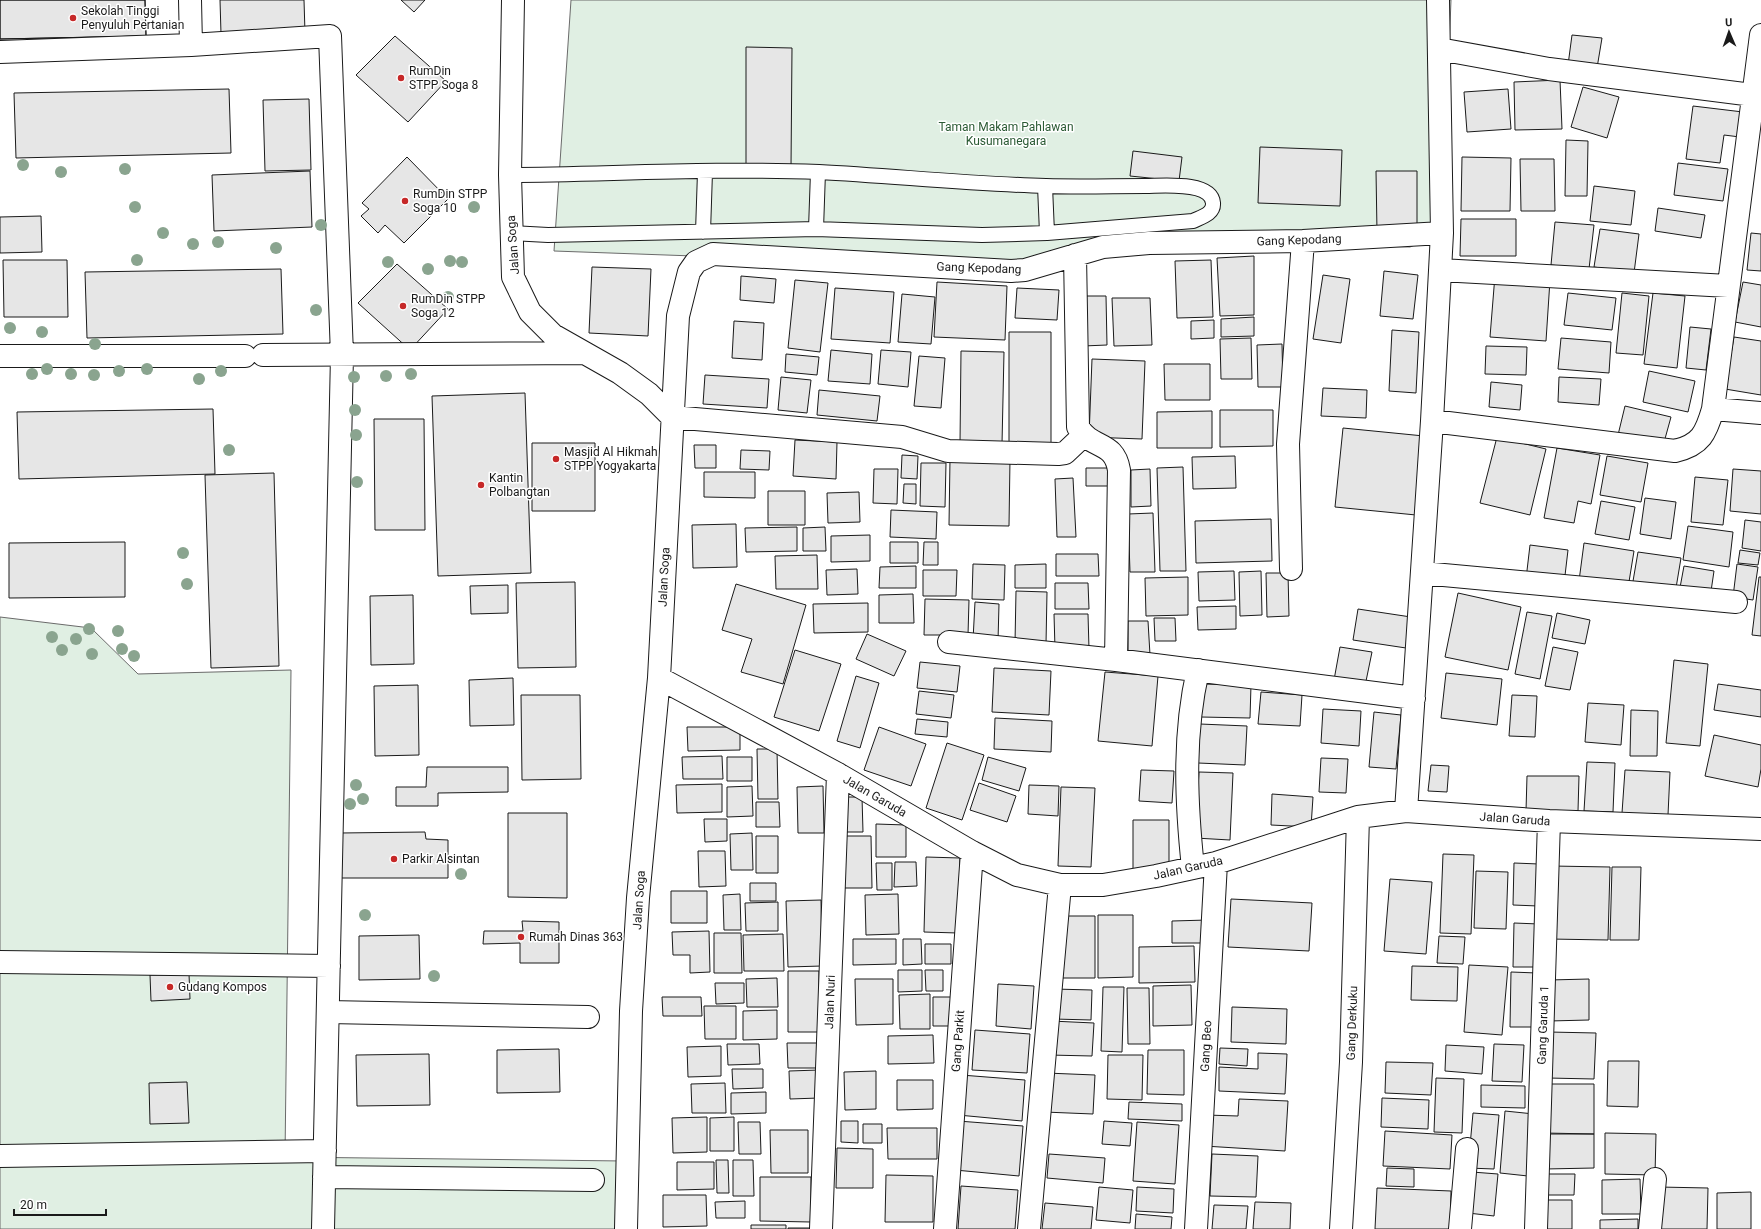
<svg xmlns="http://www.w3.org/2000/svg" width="1761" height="1229" font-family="Roboto,sans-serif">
  <rect width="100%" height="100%" fill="#fff"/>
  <path fill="#e0efe3" stroke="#6a6a6a" d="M571,0H1451L1442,233L1410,247L1105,239L1029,268L554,251Z
    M0,617L91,628L138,674L291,670L285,1157L624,1161L622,1229H0Z"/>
  <path fill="#e6e6e6" stroke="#1a1a1a" d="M0,0H145L146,36L0,39Z
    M0,0H145L146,36L0,39Z
    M220,0H304L305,33L221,34Z
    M401,0H425L414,12Z
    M1572,35L1602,38L1597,68L1568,65Z
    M395,36L446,81L408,122L356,75Z
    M746,47L792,48L791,167H746Z
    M1560,80L1562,129L1515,130L1514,82Z
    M1583,87L1619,97L1607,138L1571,127Z
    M229,89L231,153L16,158L14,93Z
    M1508,89L1511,129L1467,132L1464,92Z
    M309,99L311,170L265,171L263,100Z
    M1693,106L1743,112L1740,137L1724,135L1720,163L1686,159Z
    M1566,140L1588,141L1587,196H1565Z
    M1260,147L1342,150L1340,206L1258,203Z
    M1133,151L1182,157L1179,181L1130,176Z
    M407,157L448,199L404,243L385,225L378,233L361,216L369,209L362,203Z
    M1462,157L1511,158L1510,211H1461Z
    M1520,159H1554L1555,211H1521Z
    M1678,163L1728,169L1723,201L1674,195Z
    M310,171L312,227L214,231L212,175Z
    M1376,171H1417V232H1377Z
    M1594,186L1635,191L1631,225L1590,221Z
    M1658,208L1705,215L1701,238L1655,231Z
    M41,216L42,252L0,253V217Z
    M1461,219H1516V256H1460Z
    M1555,222L1594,225L1589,269L1551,265Z
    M1600,229L1639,234L1634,273L1594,267Z
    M1751,233L1761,234V271L1747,270Z
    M1254,256V315L1220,316L1217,258Z
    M3,260H67L68,317H4Z
    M1211,260L1213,317L1177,318L1175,261Z
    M397,264L448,309L410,350L358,303Z
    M592,267L651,269L648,336L589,333Z
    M281,269L283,334L87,338L85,272Z
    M1384,271L1418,275L1413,319L1380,316Z
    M1323,275L1350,279L1341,343L1313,339Z
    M1495,275L1550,280L1546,341L1490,337Z
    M741,276L776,279L774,303L740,300Z
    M795,280L828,283L820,352L788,348Z
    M937,282L1007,286L1005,340L934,337Z
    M1743,282L1761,285V327L1735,322Z
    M835,288L894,292L890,343L831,339Z
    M1017,288L1059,290L1057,320L1015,318Z
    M1568,293L1616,298L1612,330L1564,325Z
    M1622,293L1649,296L1643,355L1616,353Z
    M1653,293L1685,296L1677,368L1644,364Z
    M902,294L935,297L931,344L898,342Z
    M1082,296H1106L1107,345L1083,346Z
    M1112,298H1150L1152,345L1114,346Z
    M1254,317V336L1221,337V319Z
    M1214,320V338L1191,339V321Z
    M734,321L764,323L762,360L732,358Z
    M1690,327L1711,329L1706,370L1686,368Z
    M1392,330L1419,332L1416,393L1389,391Z
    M1009,332H1051V443H1009Z
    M1734,337L1761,341V395L1725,389Z
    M1251,338L1252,379H1221L1220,339Z
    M1561,338L1611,342L1609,373L1558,369Z
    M1282,344L1283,387H1258L1257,345Z
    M1486,346L1527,347L1526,375L1485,374Z
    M831,350L872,354L870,384L828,381Z
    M881,350L911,352L908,387L878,384Z
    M961,351L1004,352L1002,444L960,443Z
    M786,354L819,357L817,375L785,372Z
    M919,356L945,358L941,408L914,406Z
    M1092,359L1145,361L1142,439L1089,437Z
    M1164,364H1210V400H1165Z
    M1649,371L1695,381L1688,412L1643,402Z
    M705,375L769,379L767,408L703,404Z
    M781,377L811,380L807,413L778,410Z
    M1559,377L1601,379L1599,405L1558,402Z
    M1491,382L1522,385L1520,410L1489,407Z
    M1323,388L1367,390L1366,418L1321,416Z
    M819,390L880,396L877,421L817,415Z
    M525,393L531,573L438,576L432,396Z
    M1625,406L1671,417L1663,446L1618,435Z
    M213,409L215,474L19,479L17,412Z
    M1220,410H1273V446L1220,447Z
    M1212,411V448H1157V412Z
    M374,419H424L425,530H375Z
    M1343,428L1424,436L1416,515L1335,507Z
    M1497,437L1546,449L1530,515L1480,503Z
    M795,440L837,442L836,479L793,476Z
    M532,443H595V511H532Z
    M694,445H716V468H695Z
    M1557,448L1600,455L1591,504L1578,501L1574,523L1544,518Z
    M741,450L770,451L769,470L740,469Z
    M902,455L918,456L917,479L901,478Z
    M1235,456L1236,488L1193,489L1192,457Z
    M1607,456L1648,463L1641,502L1600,495Z
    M950,459H1010L1009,526L949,525Z
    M921,463H946L945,507L920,506Z
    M1183,467L1186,571H1160L1157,468Z
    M1086,468H1111V486H1086Z
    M874,469H898L897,504L873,503Z
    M1150,469L1151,506L1131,507V470Z
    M1733,469L1761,471V514L1730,511Z
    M704,472H755V498L704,497Z
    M274,473L279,666L211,668L205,475Z
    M1695,477L1728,480L1723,525L1691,522Z
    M1073,478L1076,537H1057L1055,479Z
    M904,484H916V504L903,503Z
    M768,491H805V525H768Z
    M859,492L860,522L828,523L827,493Z
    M1645,498L1676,502L1671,539L1640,534Z
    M1601,501L1635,507L1629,540L1595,534Z
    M891,510L937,512L936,539L890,537Z
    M1153,513L1155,572H1130L1128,514Z
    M1271,519L1272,561L1196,563L1195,521Z
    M1745,520L1761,522V551L1742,548Z
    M736,524L737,567L693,568L692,525Z
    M1688,526L1733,532L1729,567L1683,560Z
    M797,527V551L746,552L745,528Z
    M825,527L826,551H803V528Z
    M870,535V561L831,562V536Z
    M125,542V597L9,598V543Z
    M890,542H918V563H890Z
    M924,542H938V565H923Z
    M1584,543L1634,551L1628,588L1579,581Z
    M1530,545L1568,550L1564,584L1526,579Z
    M1740,550L1760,553L1758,565L1738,563Z
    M1638,552L1681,558L1675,594L1632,587Z
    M1056,554H1098L1099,576H1056Z
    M817,555L818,589H776L775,556Z
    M973,564L1005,565L1004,600L972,599Z
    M1046,564V588H1015V565Z
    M1737,564L1758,567L1753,600L1733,597Z
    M916,566V588H879L880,567Z
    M1684,566L1714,571L1710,598L1679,593Z
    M857,569L858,594L827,595L826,570Z
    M923,570H957L956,596H923Z
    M1234,571L1235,600L1199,601L1198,572Z
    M1261,571L1262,615L1240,616L1239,572Z
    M1266,573H1288L1289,616L1267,617Z
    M1188,577V615L1146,616L1145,578Z
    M1759,577H1761V636L1752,635Z
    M575,582L576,667L518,668L516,583Z
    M1055,583H1088L1089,609H1055Z
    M736,584L806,605L783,684L741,672L752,639L722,630Z
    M508,585V613L471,614L470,586Z
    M1016,591L1047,592L1046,644L1015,643Z
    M1458,593L1521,607L1508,670L1445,657Z
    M913,594L914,623H879V595Z
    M413,595L414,664L371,665L370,596Z
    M925,599L969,600L968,635H924Z
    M975,602L999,604L998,641L973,640Z
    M868,603V632L814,633L813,604Z
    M1236,606V629L1198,630L1197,607Z
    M1358,609L1411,617L1406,648L1353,640Z
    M1527,612L1552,616L1540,679L1515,674Z
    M1557,613L1590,620L1585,644L1552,638Z
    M1054,614H1088L1089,649H1055Z
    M1154,618H1175L1176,641H1155Z
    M1128,621H1148L1150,655L1128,656Z
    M867,634L906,651L894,676L856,659Z
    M1340,647L1372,652L1365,686L1334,680Z
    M1553,647L1578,652L1570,690L1545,686Z
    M795,650L841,664L819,731L774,717Z
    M1674,660L1708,664L1700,746L1666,743Z
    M920,662L960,666L957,692L917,688Z
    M994,668L1051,671L1049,715L992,712Z
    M1105,672L1158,676L1152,746L1098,741Z
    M1446,673L1502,679L1497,725L1441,718Z
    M856,676L879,683L860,748L837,741Z
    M513,678L514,725L470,726L469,680Z
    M1201,684L1251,685L1250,718L1201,717Z
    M1718,684L1761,690V717L1714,710Z
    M418,685L419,755L375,756L374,686Z
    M919,691L954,695L951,718L916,714Z
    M1261,692L1302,695L1300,726L1258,724Z
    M521,695H580L581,779L522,780Z
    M1512,695L1537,696L1535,737L1509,736Z
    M1588,703L1624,705L1621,745L1585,742Z
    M1323,709L1361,711L1359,746L1321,743Z
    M1631,710L1658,711L1657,756H1630Z
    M1374,712L1401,715L1396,769L1369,767Z
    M995,718L1052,721L1051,752L994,749Z
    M917,719L948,722L947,737L915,734Z
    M1200,724L1247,726L1245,765L1198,763Z
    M687,727H740V750L688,751Z
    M879,727L926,744L911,786L864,770Z
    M1714,735L1761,745V769L1758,787L1705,776Z
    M947,743L984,755L962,820L926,808Z
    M757,749H777L778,799H758Z
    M722,756L723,779H683L682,757Z
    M727,757H752V781H727Z
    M988,757L1026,768L1019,791L982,780Z
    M1321,758L1348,759L1346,793L1319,792Z
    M1587,762L1615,763L1613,812L1584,811Z
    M1431,765L1449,766L1447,792L1428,791Z
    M427,767H508V792L438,793V806H396V787H426Z
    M1141,770L1174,771L1172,803L1139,801Z
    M1625,770L1670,772L1668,815L1622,813Z
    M1199,772L1233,773L1230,840L1195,838Z
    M1527,776H1579L1578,811H1526Z
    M979,783L1016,796L1007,822L970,810Z
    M722,784V812L677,813L676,785Z
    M1029,785L1059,786L1058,816L1028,814Z
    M752,786L753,816L727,817V787Z
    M823,786L824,833H798L797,787Z
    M1061,787L1095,788L1091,867L1058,866Z
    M1272,794L1313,797L1311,827L1271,825Z
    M842,797H862L863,832H842Z
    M756,802H779L780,827H756Z
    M508,813H567V898L508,897Z
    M704,819H727V841L705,842Z
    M1133,820H1169V868L1133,869Z
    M876,824L906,825V857H876Z
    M425,832L426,839L448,840V878H340V833Z
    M752,833L753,870H731L730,834Z
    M756,836H778V873H756Z
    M841,836H871L872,888H842Z
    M698,851H725L726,886L699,887Z
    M1443,854L1474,855L1471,934L1440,933Z
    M926,857L960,858L958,933L924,932Z
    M895,862H916L917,886L894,887Z
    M876,863H892V890H877Z
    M1514,863L1539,864L1538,906L1513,905Z
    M1552,866L1610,867L1608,940L1550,939Z
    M1612,867H1641L1639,940H1610Z
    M1476,871L1508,872L1506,929L1474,928Z
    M1390,879L1432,882L1426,954L1384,951Z
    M750,883H776V901H750Z
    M671,891H707V923H671Z
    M740,894L741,930H724L723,895Z
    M898,894L899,934L866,935L865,895Z
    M1231,899L1312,903L1309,951L1228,947Z
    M821,900L822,966L788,967L786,901Z
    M778,902V931H746L745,903Z
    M1098,915H1133V977L1098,978Z
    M1060,916H1095V978H1059Z
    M1208,920V943H1172V921Z
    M522,921L559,922V963H520V943L483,944L484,931H523Z
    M1514,923L1539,924L1538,967H1513Z
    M709,931L710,972L690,973V955H673L672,932Z
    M714,933H741L742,973H714Z
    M783,934L784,971H744L743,935Z
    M419,935L420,979L359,980V936Z
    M1439,936L1465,937L1463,964L1437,963Z
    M853,939H896V964L853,965Z
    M903,939H921L922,964L903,965Z
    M925,944H951V964H925Z
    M1194,946L1195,982L1139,983V947Z
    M1469,965L1508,967L1502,1035L1464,1032Z
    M1412,966L1458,967L1457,1001L1411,1000Z
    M898,970H922V991L898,992Z
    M925,970H943V991H926Z
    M788,971H819V1032H788Z
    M1511,972L1537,973L1535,1027H1510Z
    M189,974L190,999L151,1001L150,975Z
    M777,978L778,1007H747L746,979Z
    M855,979H893V1024L856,1025Z
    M1589,979V1020L1549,1021V980Z
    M715,983H744V1003L716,1004Z
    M998,984L1034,986L1031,1029L996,1026Z
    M1191,985L1192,1025L1153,1026V986Z
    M1103,987H1124L1122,1052L1101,1051Z
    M1127,988H1149L1150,1044H1128Z
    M1054,989L1092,990L1091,1020L1054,1019Z
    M930,994V1029H900L899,995Z
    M662,997H701L702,1016H663Z
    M933,997H958V1026H933Z
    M704,1006H736V1039H705Z
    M1232,1007L1287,1009L1286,1044L1231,1042Z
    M777,1010V1039L743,1040V1011Z
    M1051,1021L1094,1023L1092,1056L1049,1055Z
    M975,1030L1030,1034L1027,1073L972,1070Z
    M1549,1032L1596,1033L1594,1079L1548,1078Z
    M933,1035L934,1063L888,1064V1036Z
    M787,1043H819L820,1068H788Z
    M727,1044H759L760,1064L728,1065Z
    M1494,1044L1524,1045L1522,1082L1492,1081Z
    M1446,1045L1484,1047L1482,1074L1445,1071Z
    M721,1046V1076L688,1077L687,1047Z
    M1220,1048L1248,1049L1247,1066L1219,1064Z
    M559,1049L560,1092L497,1093V1050Z
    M1148,1050H1184V1095L1147,1094Z
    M1258,1053L1287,1054L1285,1094L1219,1091V1067L1258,1069Z
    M429,1054L430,1105L357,1106L356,1055Z
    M1108,1055H1143L1142,1100L1107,1099Z
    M1608,1061H1639L1638,1107L1607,1106Z
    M1386,1062L1433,1063L1431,1095L1385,1093Z
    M732,1069H763V1088L733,1089Z
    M819,1070V1098L790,1099L789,1071Z
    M876,1071V1109L845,1110L844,1072Z
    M1046,1073L1095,1075L1093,1114L1044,1112Z
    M961,1075L1025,1080L1022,1121L958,1115Z
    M1436,1078L1464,1079L1462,1133L1434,1132Z
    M897,1080H933V1109L897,1110Z
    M187,1082L189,1123L150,1124L149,1083Z
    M725,1083L726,1113H692L691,1084Z
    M1545,1084H1594V1134L1544,1133Z
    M1481,1085L1525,1086V1108L1481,1107Z
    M766,1092V1113L731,1114V1093Z
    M1382,1098L1429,1100L1428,1129L1381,1127Z
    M1239,1099L1288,1101L1285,1151L1204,1146L1206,1115L1238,1116Z
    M1129,1102L1182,1104V1121L1128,1119Z
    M1505,1111L1534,1114L1528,1176L1500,1173Z
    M1473,1113L1499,1115L1494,1169L1468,1168Z
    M707,1117V1152L673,1153L672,1118Z
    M734,1117V1151H710V1118Z
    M841,1121H858V1143L841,1142Z
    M958,1121L1023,1126L1019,1176L955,1170Z
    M1104,1121L1132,1123L1130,1146L1102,1144Z
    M738,1122H760L761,1154H739Z
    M1137,1122L1179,1125L1175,1184L1133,1181Z
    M863,1124H882V1143H863Z
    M887,1128H937V1159H888Z
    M770,1130H808V1173H771Z
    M1385,1131L1452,1135L1450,1169L1383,1166Z
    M1605,1133L1656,1134L1655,1175L1605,1174Z
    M1544,1134H1594V1168L1545,1169Z
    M837,1148L873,1149V1188H836Z
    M1049,1154L1105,1158L1103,1183L1047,1178Z
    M1212,1154L1258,1156L1256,1197L1210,1196Z
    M716,1160H728L729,1193H717Z
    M733,1160H753L754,1196H733Z
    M677,1162H714V1189L677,1190Z
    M1387,1168L1414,1169V1187L1386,1186Z
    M1472,1172L1498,1174L1494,1216L1468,1213Z
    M1548,1174H1575L1574,1195H1548Z
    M886,1175L933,1176V1222H885Z
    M760,1177H811V1222L760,1221Z
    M1640,1179L1641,1214H1602V1180Z
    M961,1186L1018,1190L1015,1229H958Z
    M1099,1187L1133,1190L1130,1223L1096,1220Z
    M1137,1187L1174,1189L1173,1213L1136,1211Z
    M1659,1187L1708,1188L1707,1229H1658Z
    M1377,1188L1451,1191L1450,1229H1375Z
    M1751,1192V1229H1717V1193Z
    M663,1195H706L707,1226L663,1227Z
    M1545,1200H1572V1229H1545Z
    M745,1201V1218H716L715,1202Z
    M1255,1202L1291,1203L1290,1229H1253Z
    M1045,1203L1093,1207L1091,1229H1042Z
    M1214,1205L1248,1206L1246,1229H1212Z
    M1136,1214L1172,1217L1171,1229H1135Z
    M1638,1219V1229H1600V1220Z
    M751,1225H786V1229H751Z
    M788,1228H815V1229H788Z"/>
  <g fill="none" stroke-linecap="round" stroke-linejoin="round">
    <defs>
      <path id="service" d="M510,175C613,174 717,168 819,172C895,176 970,184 1046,186C1079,187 1113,186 1146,186C1162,186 1211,181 1213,203C1214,214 1201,217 1193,221L1047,233L982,235L816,229L548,235L511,233
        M1045,186L1047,233
        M816,229L818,172
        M703,232L705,172"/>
      <path id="minor" d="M190,0L191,45
        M513,0L510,175L513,277L530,312L553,335L620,373L649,394L672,417
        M1439,49L1549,69L1761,96
        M0,52L191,45L330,36L342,355L323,1229
        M1075,255L1078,427C1092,450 1114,440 1119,470L1116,660
        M1440,270L1728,286
        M263,355L583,353
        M0,356H245
        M1713,409L1761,413
        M672,417L902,437L948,451L1058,454L1065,453L1083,436
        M1432,421L1675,451C1701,445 1706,433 1713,409L1761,35
        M1291,569L1288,444L1303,241
        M1422,573L1736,602
        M949,642L1116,660L1414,698
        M659,678L838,774L972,852L1017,875L1060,885H1103L1156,876L1216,863L1358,817L1406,811L1549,821L1761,829
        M1406,811L1432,421L1442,233L1438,0
        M1193,868C1186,802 1183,735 1198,670
        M0,962L329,966
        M328,1012L588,1017
        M0,1156L325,1151
        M324,1177L593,1180
        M626,1229L631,1011L638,898L659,678L678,316L689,272L696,262L713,254L1011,271L1025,270L1103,247L1149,243L1303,241L1442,233
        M821,1229L838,774
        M945,1229L972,852
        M1029,1229L1060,885
        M1196,1229L1216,863
        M1341,1229L1351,1062L1358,817
        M1460,1229L1467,1149
        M1536,1229L1549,821
        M1650,1229L1655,1179"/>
    </defs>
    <use href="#service" stroke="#1a1a1a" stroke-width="16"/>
    <use href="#minor" stroke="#1a1a1a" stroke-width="24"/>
    <use href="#service" stroke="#fff" stroke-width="14"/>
    <use href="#minor" stroke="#fff" stroke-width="22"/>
  </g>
  <g fill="#8aa48f">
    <circle cx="23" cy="165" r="6"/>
    <circle cx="125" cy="169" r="6"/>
    <circle cx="61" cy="172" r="6"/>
    <circle cx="135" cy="207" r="6"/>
    <circle cx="474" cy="207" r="6"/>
    <circle cx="321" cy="225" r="6"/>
    <circle cx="163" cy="233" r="6"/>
    <circle cx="218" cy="242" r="6"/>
    <circle cx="193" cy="244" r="6"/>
    <circle cx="276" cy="248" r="6"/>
    <circle cx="137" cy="260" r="6"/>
    <circle cx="450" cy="261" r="6"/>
    <circle cx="388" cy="262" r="6"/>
    <circle cx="462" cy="262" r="6"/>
    <circle cx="428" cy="269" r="6"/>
    <circle cx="448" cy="297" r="6"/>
    <circle cx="316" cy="310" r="6"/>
    <circle cx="10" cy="328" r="6"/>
    <circle cx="42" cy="332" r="6"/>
    <circle cx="95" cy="344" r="6"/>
    <circle cx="47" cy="369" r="6"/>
    <circle cx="147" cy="369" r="6"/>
    <circle cx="119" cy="371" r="6"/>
    <circle cx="221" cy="371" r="6"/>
    <circle cx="32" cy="374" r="6"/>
    <circle cx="71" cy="374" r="6"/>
    <circle cx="411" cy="374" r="6"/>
    <circle cx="94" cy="375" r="6"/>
    <circle cx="386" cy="376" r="6"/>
    <circle cx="354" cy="377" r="6"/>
    <circle cx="199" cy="379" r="6"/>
    <circle cx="355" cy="410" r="6"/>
    <circle cx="356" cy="435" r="6"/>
    <circle cx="229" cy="450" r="6"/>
    <circle cx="357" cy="482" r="6"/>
    <circle cx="183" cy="553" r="6"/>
    <circle cx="187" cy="584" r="6"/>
    <circle cx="89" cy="629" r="6"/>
    <circle cx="118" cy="631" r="6"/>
    <circle cx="52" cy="637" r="6"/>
    <circle cx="76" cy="639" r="6"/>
    <circle cx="122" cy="649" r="6"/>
    <circle cx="62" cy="650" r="6"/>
    <circle cx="92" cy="654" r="6"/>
    <circle cx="134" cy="656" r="6"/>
    <circle cx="356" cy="785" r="6"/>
    <circle cx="363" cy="799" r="6"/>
    <circle cx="350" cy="804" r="6"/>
    <circle cx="461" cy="874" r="6"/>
    <circle cx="365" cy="915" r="6"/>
    <circle cx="434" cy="976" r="6"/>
  </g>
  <g fill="#c62828" stroke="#fff" stroke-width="1.5">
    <circle cx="73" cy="18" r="4"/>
    <circle cx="401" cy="78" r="4"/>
    <circle cx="405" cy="201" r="4"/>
    <circle cx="403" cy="306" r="4"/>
    <circle cx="556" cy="459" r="4"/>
    <circle cx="481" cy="485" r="4"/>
    <circle cx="394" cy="859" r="4"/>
    <circle cx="521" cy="937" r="4"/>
    <circle cx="170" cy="987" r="4"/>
  </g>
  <g text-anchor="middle" stroke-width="3" stroke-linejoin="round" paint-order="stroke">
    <g font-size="12" fill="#1a1a1a" stroke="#fff" text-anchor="start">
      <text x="81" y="15">Sekolah Tinggi<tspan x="81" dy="14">Penyuluh Pertanian</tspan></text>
      <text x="409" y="75">RumDin<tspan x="409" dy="14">STPP Soga 8</tspan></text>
      <text x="413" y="198">RumDin STPP<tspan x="413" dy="14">Soga 10</tspan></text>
      <text x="411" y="303">RumDin STPP<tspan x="411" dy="14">Soga 12</tspan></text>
      <text x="564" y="456">Masjid Al Hikmah<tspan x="564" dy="14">STPP Yogyakarta</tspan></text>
      <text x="489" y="482">Kantin<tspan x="489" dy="14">Polbangtan</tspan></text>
      <text x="402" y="863">Parkir Alsintan</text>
      <text x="529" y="941">Rumah Dinas 363</text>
      <text x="178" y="991">Gudang Kompos</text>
    </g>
    <g font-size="12" fill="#2b5a34" stroke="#fff">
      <text x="1006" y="131">Taman Makam Pahlawan<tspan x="1006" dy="14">Kusumanegara</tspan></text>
    </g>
    <g font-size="12" fill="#1a1a1a" stroke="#fff">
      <text transform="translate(1299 240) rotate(-2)" y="4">Gang Kepodang</text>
      <text transform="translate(513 245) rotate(-94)" y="4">Jalan Soga</text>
      <text transform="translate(979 268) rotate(2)" y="4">Gang Kepodang</text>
      <text transform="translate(664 577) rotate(-87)" y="4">Jalan Soga</text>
      <text transform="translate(875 796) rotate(30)" y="4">Jalan Garuda</text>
      <text transform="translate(1515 819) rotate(4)" y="4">Jalan Garuda</text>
      <text transform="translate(1188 868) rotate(-13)" y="4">Jalan Garuda</text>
      <text transform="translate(639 900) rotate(-86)" y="4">Jalan Soga</text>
      <text transform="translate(830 1002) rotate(-88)" y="4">Jalan Nuri</text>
      <text transform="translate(1352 1023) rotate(-88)" y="4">Gang Derkuku</text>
      <text transform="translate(1543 1025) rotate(-88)" y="4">Gang Garuda 1</text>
      <text transform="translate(958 1041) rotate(-86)" y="4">Gang Parkit</text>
      <text transform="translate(1206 1046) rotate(-87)" y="4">Gang Beo</text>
    </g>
  </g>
  <g transform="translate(1729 32) rotate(358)" stroke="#ffffff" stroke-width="3" paint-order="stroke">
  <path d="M0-3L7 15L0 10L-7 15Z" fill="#1a1a1a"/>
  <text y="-6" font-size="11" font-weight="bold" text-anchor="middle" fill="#1a1a1a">U</text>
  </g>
  <path d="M14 1209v6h92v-6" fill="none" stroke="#1a1a1a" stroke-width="2"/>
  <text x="20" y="1209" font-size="12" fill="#1a1a1a" stroke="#ffffff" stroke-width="3" paint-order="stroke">20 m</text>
</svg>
